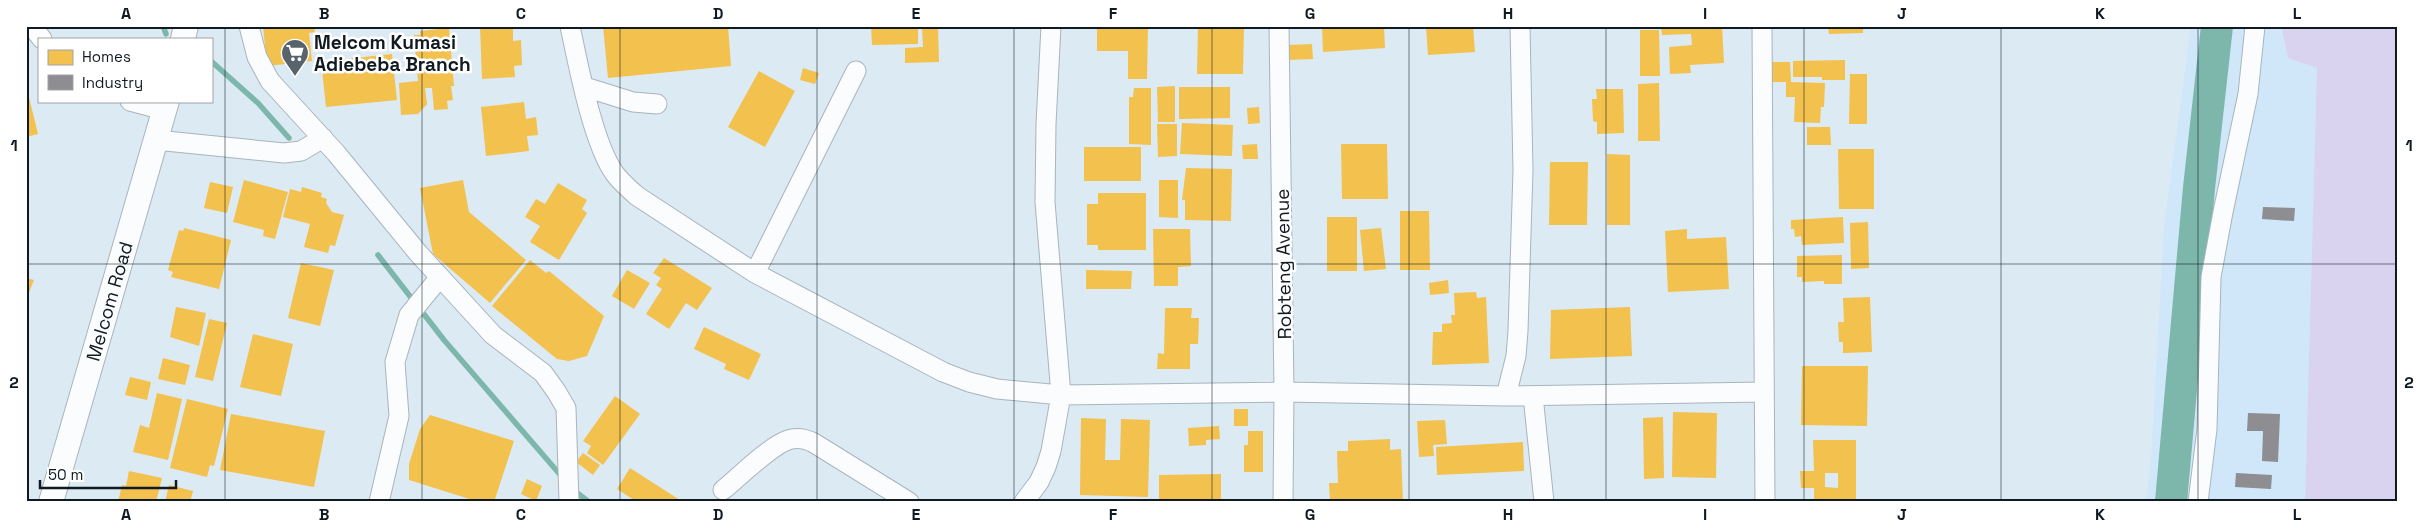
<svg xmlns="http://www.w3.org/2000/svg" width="2423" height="528" font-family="'Space Grotesk',sans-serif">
  <rect width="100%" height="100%" fill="#dceaf4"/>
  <path fill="#cfe7f9" d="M2191,26H2281L2288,58L2317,68L2305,502H2146L2151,460L2164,226Z"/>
  <path fill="#d9d3f0" d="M2281,26H2397V502H2305L2317,68L2288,58Z"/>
  <path fill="#f2c14e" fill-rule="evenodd" d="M263,26H314L315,32L309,33L312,61L267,66Z
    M480,26H513V41L521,40L522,65L514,66L515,77L482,79Z
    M603,26H728L731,66L608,78Z
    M761,26H789V28L761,29Z
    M871,26H918V44L872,45Z
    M1097,26H1148L1147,79H1128V51H1097Z
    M1198,26H1244L1243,74H1197Z
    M1322,26L1384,27L1385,48L1323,52Z
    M1426,26H1473L1475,52L1428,55Z
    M1661,26H1722L1724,63L1690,65L1691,73L1670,74L1669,47L1692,45L1691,34L1662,35Z
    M1828,26H1863V33L1829,34Z
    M938,27L939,62L905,63V48L923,47L922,28Z
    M449,28L454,86H451L453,100L447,101L448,109L434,110L432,88H425L427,104L418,114L401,115L399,83L418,81L414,35H420V31Z
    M1640,30H1659L1660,76H1640Z
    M1312,44L1313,59L1287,60V45Z
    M392,54L397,100L326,107L322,70L328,69L327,61Z
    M1845,60V80H1822V77H1793V61Z
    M1770,62H1790L1791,82L1825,83L1824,107H1821L1820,123L1794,122L1795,97H1786V82H1771Z
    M803,68L819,73L815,84L800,80Z
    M759,71L795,91L765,147L728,127Z
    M1850,74H1867V124H1849Z
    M1659,83L1660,141H1638V84Z
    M26,85L38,134L26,137Z
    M1175,86V122H1158L1157,87Z
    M1179,87H1230V118L1179,119Z
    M1134,88H1151V145L1129,144V97H1133Z
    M1596,89H1623L1624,133L1597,134V122L1593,121L1592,99H1597Z
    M524,102L526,119L536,117L538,135L527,136L529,151L486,156L481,107Z
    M1259,107L1260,123L1248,124L1247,108Z
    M1182,123L1233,125L1232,156L1180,154Z
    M1157,124H1177V156L1158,157Z
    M1807,127H1830L1831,145H1807Z
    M1257,144L1258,159H1243L1242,145Z
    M1341,144H1387L1388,199H1342Z
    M1084,147H1141V181H1084Z
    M1838,149H1874V209H1839Z
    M1607,154L1630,155V225H1607Z
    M1550,162H1588L1587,225H1549Z
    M1186,168L1232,169L1231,221L1185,220V200H1182Z
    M244,180L288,192L275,239L263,236L264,230L233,222Z
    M463,180L469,212L526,260L490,303L433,254L420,188Z
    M1159,180H1178V218L1159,217Z
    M210,182L233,187L227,213L204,208Z
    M558,183L587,200L582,209L587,213L559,260L530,242L540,226L525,217L536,199L545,204Z
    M302,187L322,193L321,197L327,199L326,203L332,212L344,215L335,246L330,245L328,253L304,247L310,224L283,217L290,189L301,192Z
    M1098,193H1146V250H1098V245H1087V204H1098Z
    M1400,211H1429L1430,270H1400Z
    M1327,217H1357V271H1327Z
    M1843,217L1844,243L1802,245L1801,236L1795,237L1794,229H1791V220Z
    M1868,222L1869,268L1851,269L1850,223Z
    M184,228L231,240L219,289L171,277L173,272L168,270L179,230L183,231Z
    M1381,228L1386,269L1364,271L1360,230Z
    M1153,229H1190L1191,266L1178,267V286H1154Z
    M1687,229V239L1726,237L1729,289L1668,292L1665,231Z
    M1842,255V284H1824V281L1802,282V277H1797V256Z
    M664,258L712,288L697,310L686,303L669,329L646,314L662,289L656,285L661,278L653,273Z
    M530,260L546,273L549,271L604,316L587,356L569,361L557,359L492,306Z
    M301,263L334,270L320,326L288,318Z
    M627,270L650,283L634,309L612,296Z
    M1086,270L1132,271L1131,289H1086Z
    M26,278L34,280L26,300Z
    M1448,280L1449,293L1430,295L1429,283Z
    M1476,292L1477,298L1486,297L1489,363L1432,365L1433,332H1442V324L1452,323L1451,315H1455L1454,293Z
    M1870,297L1872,352L1843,353V342H1839L1838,322H1844L1843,298Z
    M176,307L206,313L199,346L170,337Z
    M1630,307L1632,356L1550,359L1551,310Z
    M1165,308H1192L1191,318H1199L1198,344H1190V369H1157L1158,353L1164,354Z
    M209,319L227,323L213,381L195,377Z
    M704,327L761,354L749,380L724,369L726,364L694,349Z
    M253,334L293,344L281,396L240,387Z
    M163,358L190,365L185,385L158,379Z
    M1802,366H1868L1867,426L1801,425Z
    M130,377L151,382L147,400L125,395Z
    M157,393L182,399L168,460L133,452L140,425L149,428Z
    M615,396L640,414L603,465L587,453L591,446L583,441Z
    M187,399L228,409L214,466L210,465L207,477L170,468Z
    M1234,409H1248V426H1234Z
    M1673,412L1717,413L1716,478L1672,477Z
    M231,414L325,431L314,487L220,470Z
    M430,415L514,441L494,502H479L409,480V464L420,429Z
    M1663,417L1664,478L1644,479L1643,418Z
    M1081,418L1106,419L1105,460H1120L1121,419L1150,420L1148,497L1080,495Z
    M1445,420L1447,444L1433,445L1434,456L1419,457L1417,421Z
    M1219,426L1220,439L1206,440V445L1189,446L1188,428Z
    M1248,431H1263V472H1244V445H1248Z
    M1390,439V450L1401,449L1403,502H1330L1329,483H1338L1337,451H1348V441Z
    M1813,440H1856V500H1814V488H1801L1800,471H1814ZM1825,473H1838V488L1825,487Z
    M1523,442L1524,471L1437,475L1436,447Z
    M583,453L600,465L593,475L576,462Z
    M630,468L680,500L679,502H637L617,489Z
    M129,471L162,478L156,502H118L122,485L126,486Z
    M1221,474V502H1159V475Z
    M527,479L542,486L536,501L521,494Z
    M169,485L193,491L190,502H165Z"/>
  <path fill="#8d8d92" d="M2263,207L2295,208L2294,221L2262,219Z
    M2248,413L2280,414L2278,462L2262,461L2263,431H2247Z
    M2236,473L2272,475L2271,489L2235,487Z"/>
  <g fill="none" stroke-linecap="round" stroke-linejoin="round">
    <path stroke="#7db6ab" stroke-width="5.5" d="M163,26L166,34
      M211,61L258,103L289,138
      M378,255L444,340L563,478
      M572,489L589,502"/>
    <path stroke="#7db6ab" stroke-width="32" d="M2171,502L2199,188L2217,26"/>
    <defs>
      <path id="minor" d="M32,26L42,39
        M249,26L257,57L270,81L336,153L418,253L493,335L543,373L556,391L566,408L569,502
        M570,26C578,64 593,144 615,174C621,182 629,189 637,196L755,273L943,372L969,382L997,389L1061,395L1284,392L1506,396L1764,392
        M1279,26L1284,392L1283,502
        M1762,26L1765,502
        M585,87L633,102L657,104
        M130,101L164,110
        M156,140L284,153L301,151L323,138
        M755,273L856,71
        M1506,396L1516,356L1518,331L1523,170L1520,26
        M1533,396L1544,502
        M723,490C739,477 770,446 788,440C797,437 806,439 814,443L909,502
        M379,502L399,416L395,362L409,315L440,277
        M1024,502L1039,482L1046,467L1051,451L1061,395L1045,202L1046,124L1051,26
        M2198,502L2207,429L2211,277L2223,212L2248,94L2255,26"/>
      <g id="major">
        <path d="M183,39L186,26"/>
        <path id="s1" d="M51,502L167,101"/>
      </g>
    </defs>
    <use href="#minor" stroke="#a9b4bc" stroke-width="21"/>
    <use href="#major" stroke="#a9b4bc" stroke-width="26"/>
    <use href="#minor" stroke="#fafcfd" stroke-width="19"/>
    <use href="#major" stroke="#fafcfd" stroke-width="24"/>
  </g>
  <path fill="none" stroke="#111a21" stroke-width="1" stroke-opacity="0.55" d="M225,26V502M422,26V502M620,26V502M817,26V502M1014,26V502M1212,26V502M1409,26V502M1606,26V502M1804,26V502M2001,26V502M2198,26V502M26,264H2397"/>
  <defs>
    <symbol id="supermarket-pin" viewBox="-11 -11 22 30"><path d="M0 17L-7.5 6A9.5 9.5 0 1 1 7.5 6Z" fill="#58636b" stroke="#fff"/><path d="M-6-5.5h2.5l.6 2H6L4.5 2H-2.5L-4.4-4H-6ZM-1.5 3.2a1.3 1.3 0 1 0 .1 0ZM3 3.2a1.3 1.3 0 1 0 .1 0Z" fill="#fff"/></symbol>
  </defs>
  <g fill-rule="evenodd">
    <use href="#supermarket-pin" x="279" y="37" width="32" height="43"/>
  </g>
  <g text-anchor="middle" stroke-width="5" stroke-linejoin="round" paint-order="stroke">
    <g font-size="19" font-weight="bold" fill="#111a21" stroke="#fff" text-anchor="start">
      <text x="314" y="49">Melcom Kumasi<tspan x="314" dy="22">Adiebeba Branch</tspan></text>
    </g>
    <g font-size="19" fill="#111a21" stroke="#fff">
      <text transform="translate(1283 264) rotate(-91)" y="7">Robteng Avenue</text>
      <text dy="7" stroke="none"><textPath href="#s1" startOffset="209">Melcom Road</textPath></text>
    </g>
  </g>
  <rect width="2423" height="528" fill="none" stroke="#ffffff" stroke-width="55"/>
  <rect x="38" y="38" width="175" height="65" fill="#ffffff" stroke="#a0a3a6"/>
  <rect x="48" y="50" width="25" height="15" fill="#f2c14e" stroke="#a0a3a6"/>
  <text x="82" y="62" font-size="15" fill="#111a21">Homes</text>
  <rect x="48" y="75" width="25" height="15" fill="#8d8d92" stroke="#a0a3a6"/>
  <text x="82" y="88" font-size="15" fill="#111a21">Industry</text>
  <path d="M40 480v8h136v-8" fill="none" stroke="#111a21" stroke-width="2.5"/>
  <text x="48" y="480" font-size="15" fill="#111a21" stroke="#ffffff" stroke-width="4" paint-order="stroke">50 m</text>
  <rect x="28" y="28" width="2368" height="472" fill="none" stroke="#111a21" stroke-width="2"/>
  <g font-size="16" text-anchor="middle" font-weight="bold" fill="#111a21">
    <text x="126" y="19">A</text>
    <text x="324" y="19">B</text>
    <text x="521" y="19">C</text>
    <text x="718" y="19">D</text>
    <text x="916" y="19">E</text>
    <text x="1113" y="19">F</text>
    <text x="1310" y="19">G</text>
    <text x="1508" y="19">H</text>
    <text x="1705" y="19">I</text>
    <text x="1902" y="19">J</text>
    <text x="2100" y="19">K</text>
    <text x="2297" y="19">L</text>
    <text x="14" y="151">1</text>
    <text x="2409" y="151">1</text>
    <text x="14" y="388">2</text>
    <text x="2409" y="388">2</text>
    <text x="126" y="520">A</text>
    <text x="324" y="520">B</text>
    <text x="521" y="520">C</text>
    <text x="718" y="520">D</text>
    <text x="916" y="520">E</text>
    <text x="1113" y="520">F</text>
    <text x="1310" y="520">G</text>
    <text x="1508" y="520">H</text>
    <text x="1705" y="520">I</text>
    <text x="1902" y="520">J</text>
    <text x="2100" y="520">K</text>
    <text x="2297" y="520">L</text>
  </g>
</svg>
